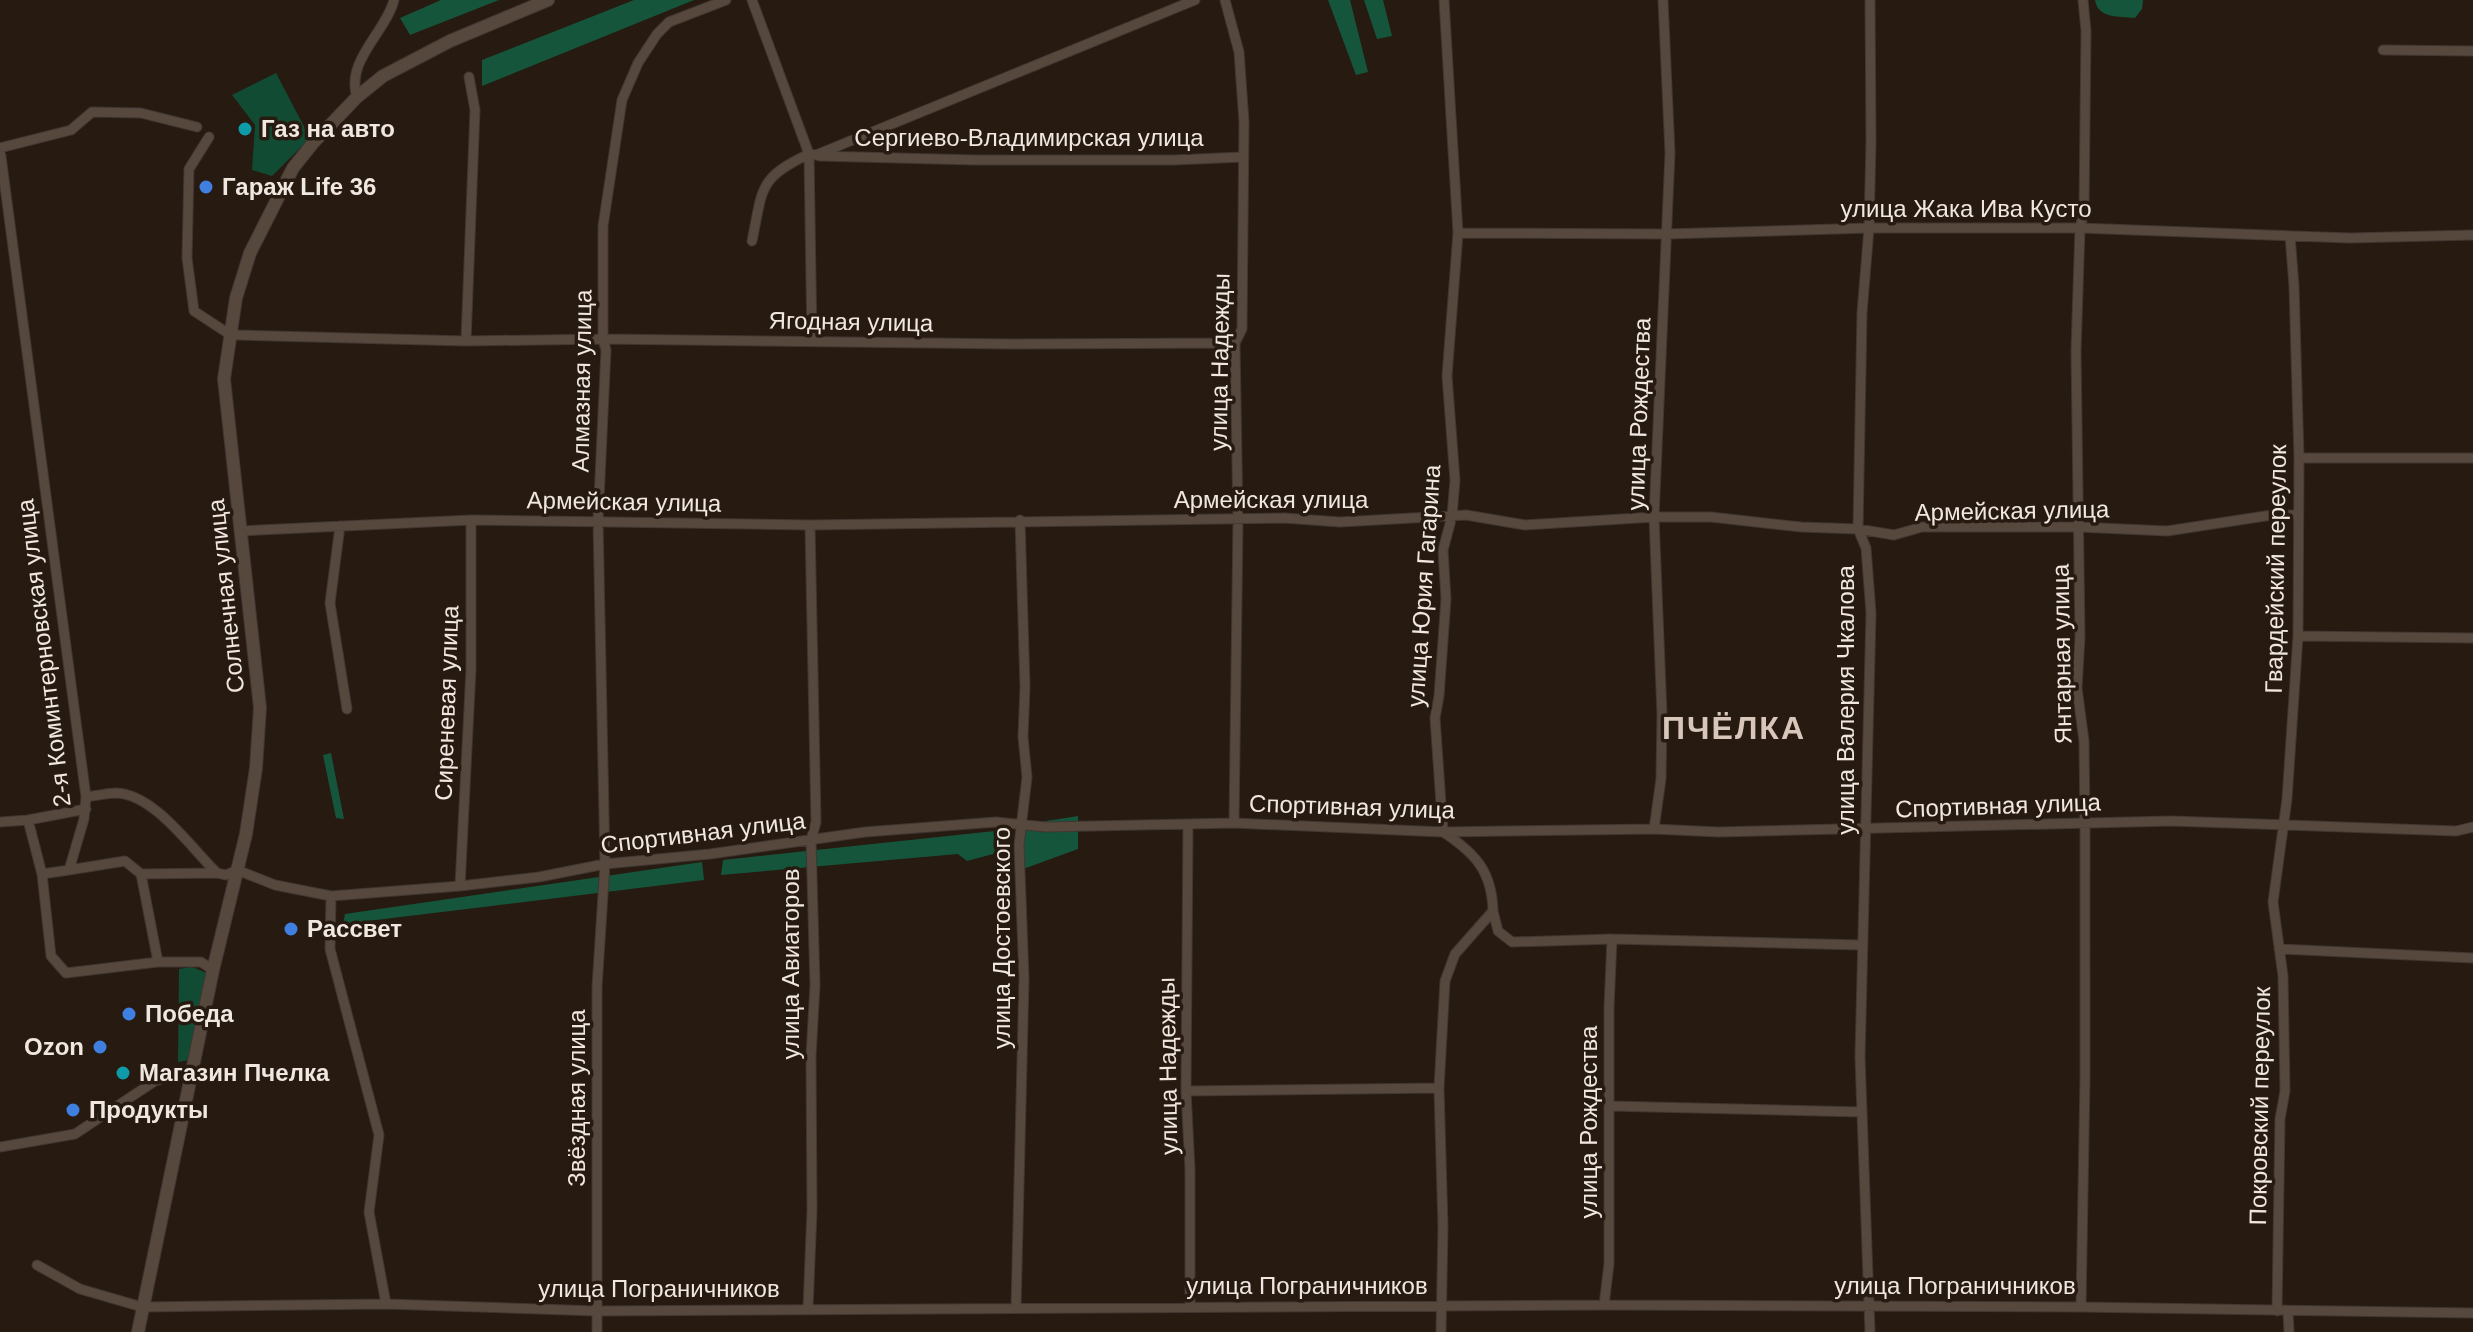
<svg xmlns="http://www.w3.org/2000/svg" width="2473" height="1332" font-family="Arial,sans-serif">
  <rect width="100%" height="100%" fill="#271a11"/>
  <path fill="#124b34" d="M276,73L310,138L272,176L252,170L255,125L232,95Z
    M192,967L207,973L188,1060L178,1062L179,969Z"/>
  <path fill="#15553b" d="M441,0H499L410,35L400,18Z
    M634,0H694L482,86V60Z
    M1328,0H1350L1368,72L1356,75Z
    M1364,0H1383L1392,36L1377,39Z
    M2095,0H2143L2142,9L2135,18C2119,16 2098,19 2095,0Z
    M331,753L344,819L336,818L323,755Z
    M1078,816V849L1026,868L1017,861L1027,824Z
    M1004,830L1008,850L967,861L958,854L721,875L723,860Z
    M702,862L704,880L343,924L345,914Z"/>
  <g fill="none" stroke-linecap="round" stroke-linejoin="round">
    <defs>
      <path id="street" d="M752,0L809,154L816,155L1195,0
        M1225,0L1239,52L1244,122L1242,329L1235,343L1238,520L1234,823
        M2383,50L2473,51
        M357,97C345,61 386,32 394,0
        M209,137L189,169L187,258L194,311L229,334L238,335L466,341L603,339L1011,344L1235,343
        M0,148L71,130L92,112L141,113L197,127
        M0,149L86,797L84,819L69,870L42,874L51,956L66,973L158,962H201L213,970
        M819,156L976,160H1173L1243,157
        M1458,233L1666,234L1869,228H2080L2350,238L2473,235
        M752,241C763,188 758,178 809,154L812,341
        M466,341L475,110L469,77
        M2299,458H2473
        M340,526L330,603L347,709
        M240,531L471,520L810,525L1284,518L1340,522L1466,515L1525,525L1654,517H1711L1801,527L1858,529L1894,535L1922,527H2079L2167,531L2272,515H2298
        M2298,636L2473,638
        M86,797C95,796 107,793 117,793C155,795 191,848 217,873L226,875L237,870L275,885L331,896L460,886L539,877L605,864L710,854L865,832L996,822L1046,827L1234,823L1443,832L1654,829L1718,832L2171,821L2456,831L2473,827
        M28,820L42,874
        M0,822L28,820L86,809
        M1188,825L1186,1091L1190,1170V1307
        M1654,829L1661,779L1662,714L1654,517L1670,153L1663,0
        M1443,832L1435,718L1439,696L1446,599L1443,550L1452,516L1455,480L1447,376L1458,233L1444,0
        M69,870L125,861L141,874L217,873
        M141,874L158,962
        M460,886L471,669V520
        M331,896L330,949L379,1135L369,1212L386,1304
        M1493,911L1498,931L1512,942L1612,939L1861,945
        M2279,949L2473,958
        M1186,1091L1439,1088
        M1609,1106L1862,1112
        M0,1147L75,1134L155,1081L192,1071
        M37,1265L80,1289L142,1307L386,1304L597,1311L1604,1305L2081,1307L2473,1313
        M1604,1305L1609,1264V1008L1612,939
        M2081,1307L2085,1078V823L2084,741L2077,688L2080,637L2076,351L2080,228L2084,211L2086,31L2083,0
        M808,1308L812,1211L811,1056L815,985L811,840L816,822L810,525
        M1016,1308L1024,979L1019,845L1027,777L1023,737L1025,687L1020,520
        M2277,1311L2280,1119L2285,1091L2283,976L2273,902L2287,799L2298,636L2299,458L2294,286L2290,236
        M2288,1311L2289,1332
        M597,1332V987L605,864L598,520L606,350L603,339V226L622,100L638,63L657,34L669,22L726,0
        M1441,1332L1443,1227L1439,1088L1445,981L1455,954L1493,911C1492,871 1475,853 1443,832
        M1870,1332L1860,1057L1871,613L1866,548L1858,529L1862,313L1869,228L1871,141L1870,0"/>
      <path id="secondary" d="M138,1332L213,970L246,834L256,768L260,708L224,379L236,298L250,253L293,168L313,143L357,97L383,76L450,41L548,0"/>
    </defs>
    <use href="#street" stroke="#403732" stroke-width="11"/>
    <use href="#secondary" stroke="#403732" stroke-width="14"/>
    <use href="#street" stroke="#57483e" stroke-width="9"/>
    <use href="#secondary" stroke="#57483e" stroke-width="12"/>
  </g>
  <g fill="#0f9aa8" stroke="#271a11" stroke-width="3">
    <circle cx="245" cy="129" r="8"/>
    <circle cx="123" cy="1073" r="8"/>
  </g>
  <g fill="#3f7fe0" stroke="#271a11" stroke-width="3">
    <circle cx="206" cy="187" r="8"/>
    <circle cx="291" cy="929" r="8"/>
    <circle cx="129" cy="1014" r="8"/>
    <circle cx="100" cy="1047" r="8"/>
    <circle cx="73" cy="1110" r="8"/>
  </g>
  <g text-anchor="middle" stroke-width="7" stroke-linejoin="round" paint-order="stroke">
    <g font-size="24" font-weight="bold" fill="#f0e7e1" stroke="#271a11" text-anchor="start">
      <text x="261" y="137">Газ на авто</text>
      <text x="222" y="195">Гараж Life 36</text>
      <text x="307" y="937">Рассвет</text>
      <text x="145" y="1022">Победа</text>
      <text x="84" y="1055" text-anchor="end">Ozon</text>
      <text x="139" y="1081">Магазин Пчелка</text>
      <text x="89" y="1118">Продукты</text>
    </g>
    <g font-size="24" fill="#f0e7e1" stroke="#271a11">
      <text x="1029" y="146">Сергиево-Владимирская улица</text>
      <text x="1966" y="217">улица Жака Ива Кусто</text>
      <text transform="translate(851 322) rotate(1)" y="8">Ягодная улица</text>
      <text transform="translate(1220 362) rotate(-89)" y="8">улица Надежды</text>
      <text transform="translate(582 381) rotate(-89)" y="8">Алмазная улица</text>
      <text transform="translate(1639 414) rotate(-88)" y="8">улица Рождества</text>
      <text x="1271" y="508">Армейская улица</text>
      <text transform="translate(624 502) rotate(1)" y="8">Армейская улица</text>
      <text transform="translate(2012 511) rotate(-1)" y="8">Армейская улица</text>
      <text transform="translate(2276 569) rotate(-89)" y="8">Гвардейский переулок</text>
      <text transform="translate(1424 586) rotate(-86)" y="8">улица Юрия Гагарина</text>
      <text transform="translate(226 596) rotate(-96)" y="8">Солнечная улица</text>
      <text transform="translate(44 653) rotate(-97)" y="8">2-я Коминтерновская улица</text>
      <text transform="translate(2062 654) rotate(-91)" y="8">Янтарная улица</text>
      <text transform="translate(1846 700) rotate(-90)" y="8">улица Валерия Чкалова</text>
      <text transform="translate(447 703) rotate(-88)" y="8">Сиреневая улица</text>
      <text transform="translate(1998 806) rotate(-2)" y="8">Спортивная улица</text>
      <text transform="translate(1352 807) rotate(2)" y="8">Спортивная улица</text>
      <text transform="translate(703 833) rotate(-7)" y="8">Спортивная улица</text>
      <text transform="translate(1002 938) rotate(-90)" y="8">улица Достоевского</text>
      <text transform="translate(791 964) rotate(-90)" y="8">улица Авиаторов</text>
      <text transform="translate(1168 1066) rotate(-91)" y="8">улица Надежды</text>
      <text transform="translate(577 1098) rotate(-90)" y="8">Звёздная улица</text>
      <text transform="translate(2260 1106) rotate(-89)" y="8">Покровский переулок</text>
      <text transform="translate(1589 1122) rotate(-90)" y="8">улица Рождества</text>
      <text x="1307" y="1294">улица Пограничников</text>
      <text x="1955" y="1294">улица Пограничников</text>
      <text x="659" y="1297">улица Пограничников</text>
    </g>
    <g font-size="32" font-weight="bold" letter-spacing="2" fill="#d8c6bb" stroke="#271a11">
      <text x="1734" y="739">ПЧЁЛКА</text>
    </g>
  </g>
</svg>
